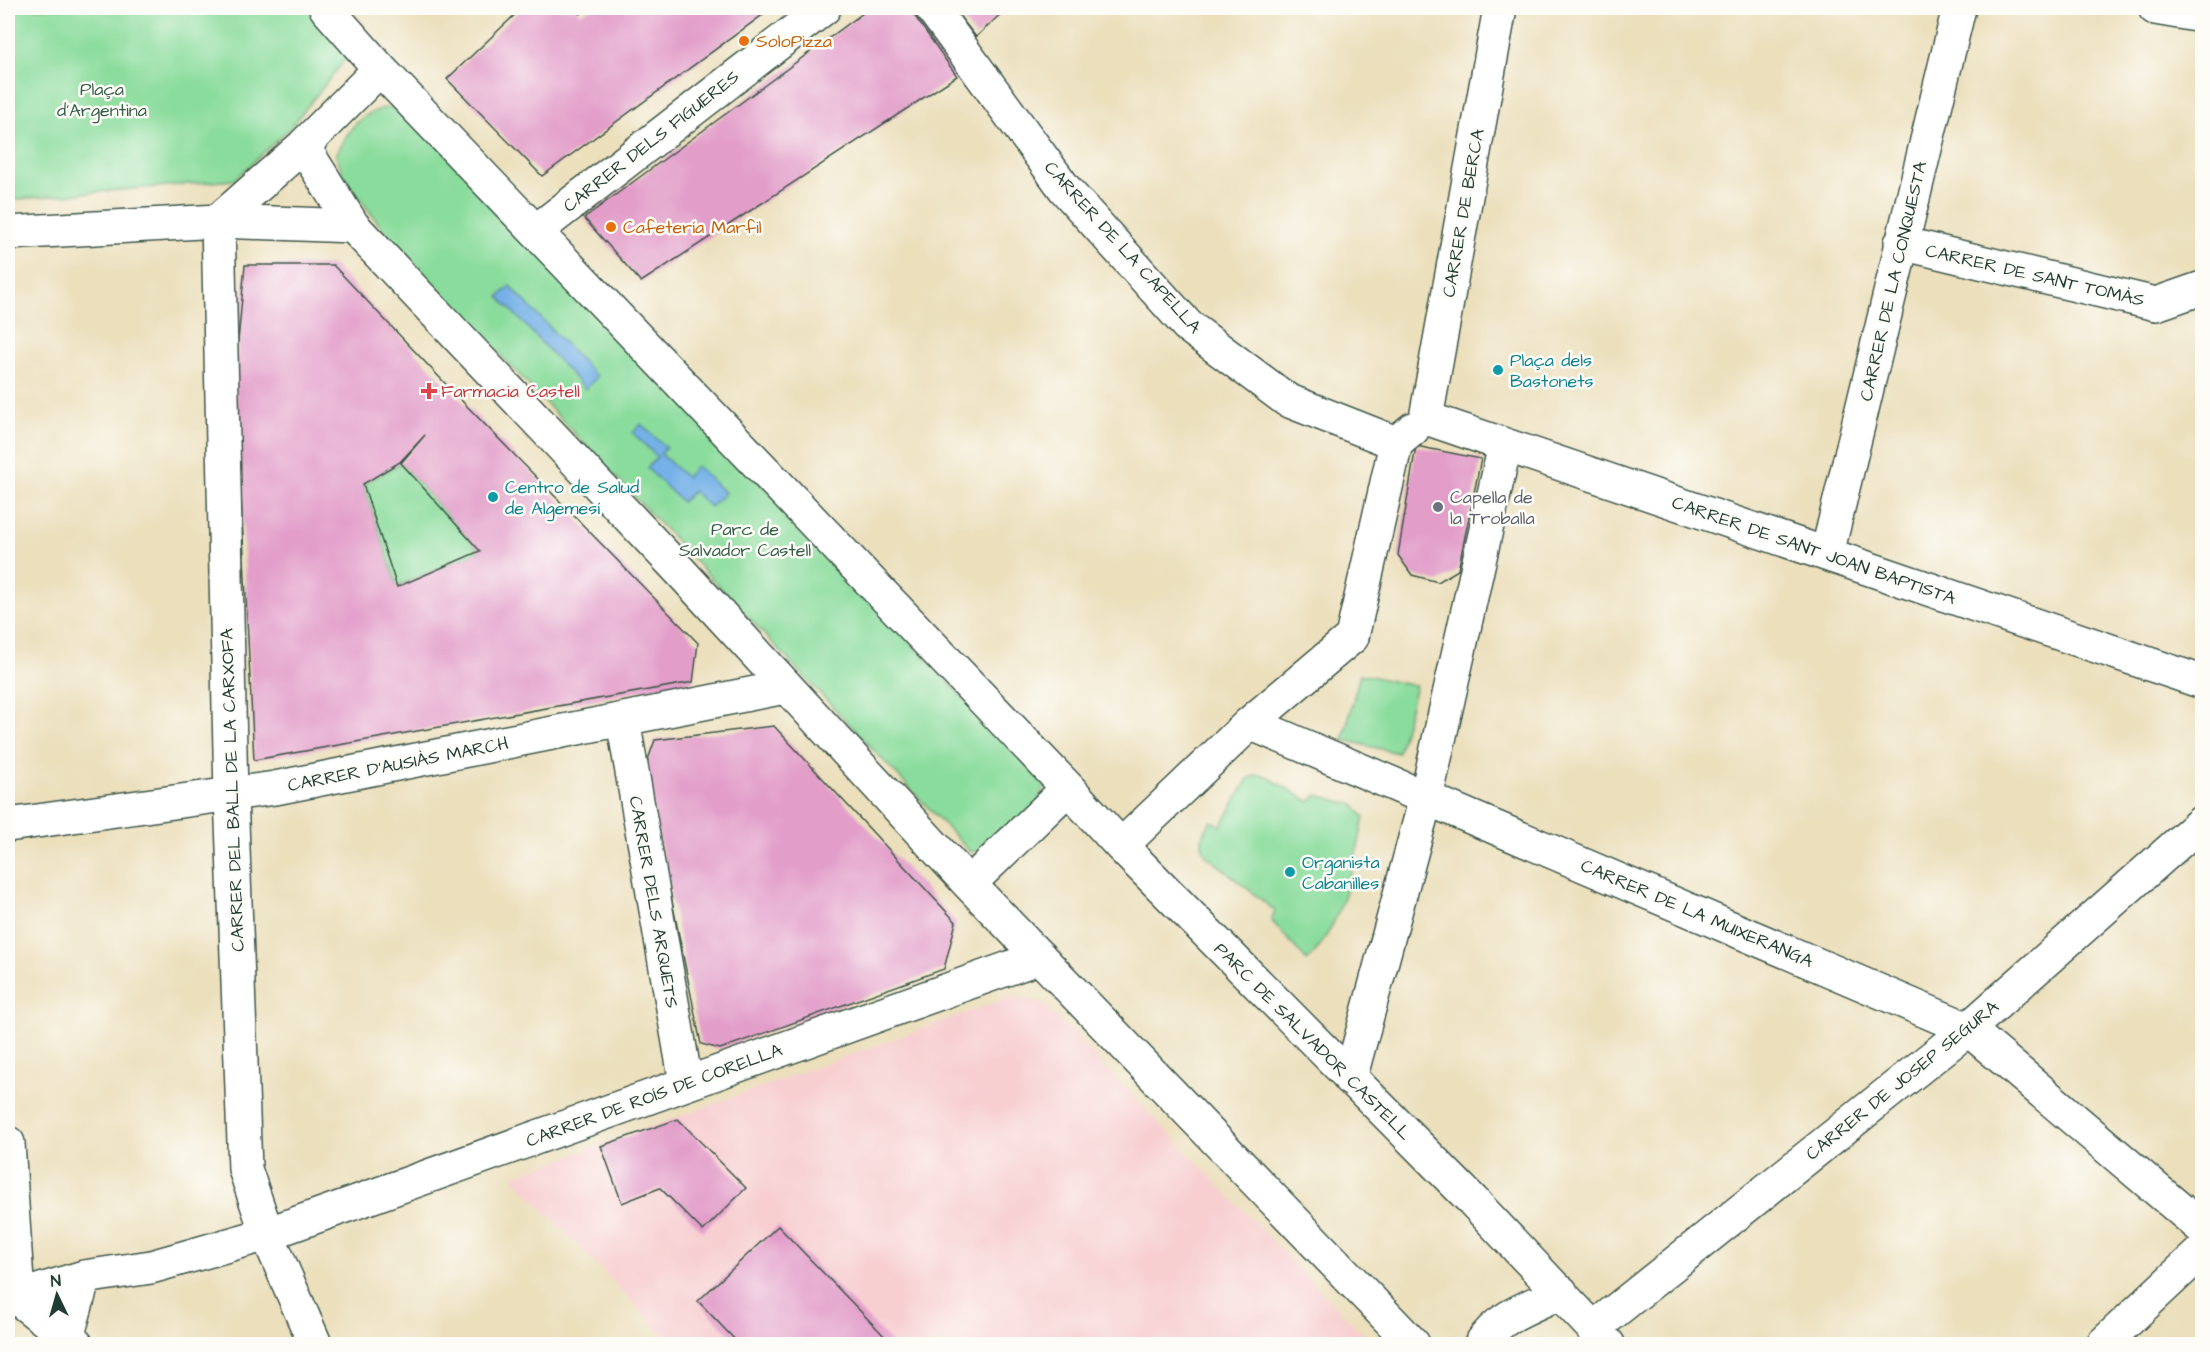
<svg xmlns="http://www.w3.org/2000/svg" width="2210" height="1352" font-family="'Architects Daughter',sans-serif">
  <rect width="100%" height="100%" fill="#fdfcf7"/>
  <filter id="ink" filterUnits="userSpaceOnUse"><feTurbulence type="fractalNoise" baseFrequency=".0167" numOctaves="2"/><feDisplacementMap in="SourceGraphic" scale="12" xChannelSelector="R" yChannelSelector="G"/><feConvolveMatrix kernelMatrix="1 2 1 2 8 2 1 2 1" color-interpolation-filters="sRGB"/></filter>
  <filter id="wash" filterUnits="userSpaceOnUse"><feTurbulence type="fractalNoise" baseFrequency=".008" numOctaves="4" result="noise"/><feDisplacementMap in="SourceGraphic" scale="24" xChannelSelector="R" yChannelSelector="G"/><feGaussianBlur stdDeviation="1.35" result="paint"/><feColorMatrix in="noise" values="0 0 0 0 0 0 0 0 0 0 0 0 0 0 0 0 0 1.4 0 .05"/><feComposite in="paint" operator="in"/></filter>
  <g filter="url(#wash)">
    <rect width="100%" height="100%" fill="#ebdfbc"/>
    <path fill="#f7cfd1" d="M1013,996L1043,1003L1372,1344H673L512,1177Z"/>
    <path fill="#8adc9c" stroke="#548c68" stroke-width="1.5" d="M8,8H310L352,51L290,128L234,180L8,200Z
      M388,107L407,110L1045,784L1038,803L987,849L970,852L387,235L344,177L336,155C349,129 358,114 388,107Z
      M401,463L480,551L397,586L363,484Z
      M1360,674L1416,686L1398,753L1343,740Z
      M1256,775H1264L1310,802L1317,795L1354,805L1364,817C1355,864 1342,926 1307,961L1271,920L1275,911L1206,855C1198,840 1203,834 1211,821L1221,826L1248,779Z"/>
    <path fill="#75b1e7" stroke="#4a778e" stroke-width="1.5" d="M510,286L597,377L585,389L499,297Z
      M641,424L666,448L661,454L686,477L697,466L725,493L710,507L693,491L682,502L647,468L657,457L633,433Z"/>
    <g id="blocks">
      <path fill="#e29dc9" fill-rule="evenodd" d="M522,8H576L580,14L590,8H772L542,176L447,79Z
        M870,8H909L957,76L641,282L584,218Z
        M953,8H1007L976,37Z
        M245,265H333L460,399L698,643L693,682L254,760L235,374ZM425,435L401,463L480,551L397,587L363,484L400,462Z
        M1416,446L1481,459L1458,570L1438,582L1412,575L1398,555Z
        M774,726L956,922L944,969L720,1049L701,1044L645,768L655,740Z
        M678,1119L746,1188L703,1231L660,1188L622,1203L601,1146Z
        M778,1226L892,1344H739L698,1301Z"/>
    </g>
  </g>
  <g filter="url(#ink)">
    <use href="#blocks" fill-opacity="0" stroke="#3e5548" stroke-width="1.5"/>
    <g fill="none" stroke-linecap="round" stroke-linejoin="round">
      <defs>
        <path id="street" d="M326,8L380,69L1068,788
          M932,8L1065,189L1188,326L1287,400L1396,443
          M2155,8L2202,16
          M303,146L353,226L679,570L969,884L1413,1344
          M218,221L231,795L245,1169L267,1234L315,1344
          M218,221L303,146L380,69
          M536,231L824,8
          M8,233L218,221L353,226
          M1901,243L2156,304L2202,288
          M1426,418L2202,682
          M1426,418L1500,8
          M1827,554L1959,8
          M623,720L686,1083
          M1250,723L1968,1029L2202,1228
          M8,825L275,788L785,687
          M1121,846L1250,723L1352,637L1396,443L1413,429
          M969,884L1068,788L1121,846L1472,1200L1608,1344
          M1350,1079L1426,798L1505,445
          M8,1143L18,1297L84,1277L151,1267L267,1234L1040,957
          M8,1291L76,1344
          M1594,1328L1968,1029L2202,822
          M67,1338L84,1277
          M1481,1344C1498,1316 1532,1306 1561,1292
          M2103,1344L2202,1251"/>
      </defs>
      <use href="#street" stroke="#3e5548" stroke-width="36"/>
      <use href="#street" stroke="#fff" stroke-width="33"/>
    </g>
  </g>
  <g fill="#e8710a" stroke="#fdfcf7" stroke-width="2">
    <circle cx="744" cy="41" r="6"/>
    <circle cx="611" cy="227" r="6"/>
  </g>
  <g fill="#0f9aa8" stroke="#fdfcf7" stroke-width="2">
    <circle cx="1498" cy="370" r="6"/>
    <circle cx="493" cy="497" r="6"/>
    <circle cx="1290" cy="872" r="6"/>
  </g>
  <path fill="#e0444e" stroke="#fdfcf7" stroke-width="2" d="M426 382h6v6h6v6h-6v6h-6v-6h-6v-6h6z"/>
  <circle fill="#6b7280" stroke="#fdfcf7" stroke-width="2" cx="1438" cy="507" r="6"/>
  <g text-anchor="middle" stroke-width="5" stroke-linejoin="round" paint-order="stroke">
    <g font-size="18" fill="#c56008" stroke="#fdfcf7" text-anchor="start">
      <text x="756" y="47">SoloPizza</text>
      <text x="623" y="233">Cafetería Marfil</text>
    </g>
    <g font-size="18" fill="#345d49" stroke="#fdfcf7">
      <text x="102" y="95">Plaça<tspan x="102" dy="21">d'Argentina</tspan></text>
      <text x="745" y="535">Parc de<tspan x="745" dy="21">Salvador Castell</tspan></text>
    </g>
    <g font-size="18" fill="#1f3d34" stroke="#fdfcf7">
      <text transform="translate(651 141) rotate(-38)" y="6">CARRER DELS FIGUERES</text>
      <text transform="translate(1463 213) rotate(-80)" y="6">CARRER DE BERCA</text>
      <text transform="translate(1123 247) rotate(48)" y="6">CARRER DE LA CAPELLA</text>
      <text transform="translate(2035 275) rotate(13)" y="6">CARRER DE SANT TOMÀS</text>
      <text transform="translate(1893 281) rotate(-77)" y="6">CARRER DE LA CONQUESTA</text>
      <text transform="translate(1814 550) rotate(19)" y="6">CARRER DE SANT JOAN BAPTISTA</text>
      <text transform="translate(398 764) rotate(-11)" y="6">CARRER D'AUSIÀS MARCH</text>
      <text transform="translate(232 790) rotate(-92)" y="6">CARRER DEL BALL DE LA CARXOFA</text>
      <text transform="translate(654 902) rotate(80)" y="6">CARRER DELS ARQUETS</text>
      <text transform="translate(1697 913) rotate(23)" y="6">CARRER DE LA MUIXERANGA</text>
      <text transform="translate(1313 1041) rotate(45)" y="6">PARC DE SALVADOR CASTELL</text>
      <text transform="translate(1902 1080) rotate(-39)" y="6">CARRER DE JOSEP SEGURA</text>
      <text transform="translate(654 1095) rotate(-20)" y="6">CARRER DE ROÍS DE CORELLA</text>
    </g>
    <g font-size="18" fill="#0d838f" stroke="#fdfcf7" text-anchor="start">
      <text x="1510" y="366">Plaça dels<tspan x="1510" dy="21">Bastonets</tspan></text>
      <text x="505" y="493">Centro de Salud<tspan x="505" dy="21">de Algemesí</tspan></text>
      <text x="1302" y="868">Organista<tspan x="1302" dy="21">Cabanilles</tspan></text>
    </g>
    <g font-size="18" fill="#be3a42" stroke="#fdfcf7" text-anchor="start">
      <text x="441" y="397">Farmacia Castell</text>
    </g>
    <g font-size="18" fill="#5b616d" stroke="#fdfcf7" text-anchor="start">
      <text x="1450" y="503">Capella de<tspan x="1450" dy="21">la Troballa</tspan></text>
    </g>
  </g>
  <rect width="2210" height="1352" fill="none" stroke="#fdfcf7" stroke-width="30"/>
  <g transform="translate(57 1295) rotate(355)" stroke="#fdfcf7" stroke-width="4.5" paint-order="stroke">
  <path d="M0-4.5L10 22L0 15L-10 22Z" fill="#1f3d34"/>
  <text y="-9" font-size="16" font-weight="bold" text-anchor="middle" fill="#1f3d34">N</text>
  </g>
</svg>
